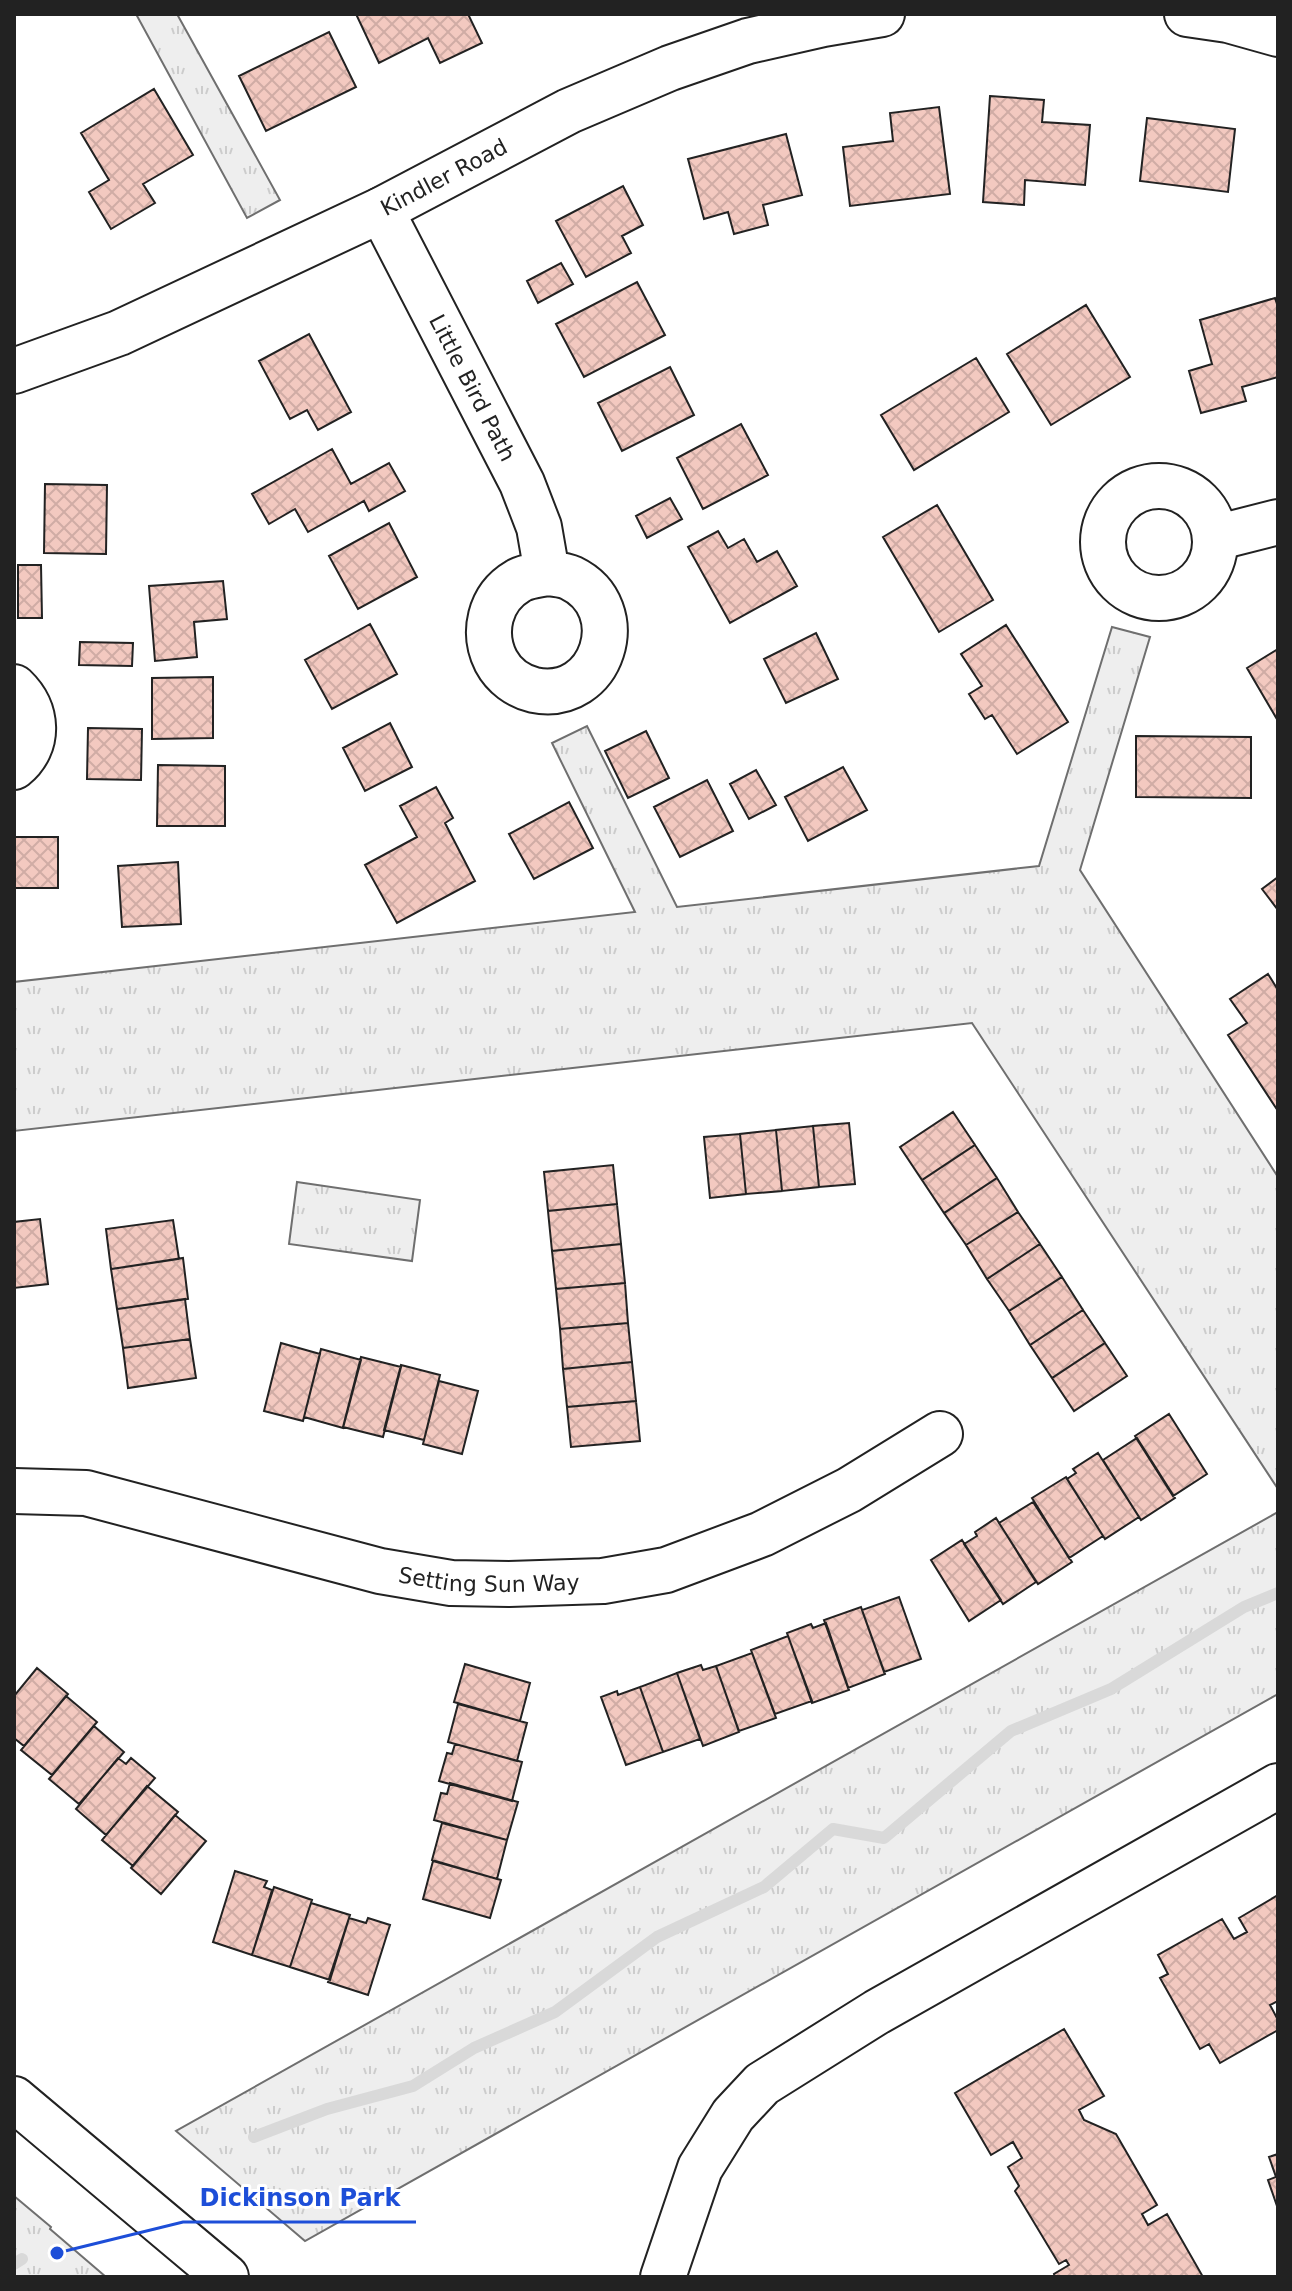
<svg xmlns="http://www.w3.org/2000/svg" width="1292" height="2291" font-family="'DejaVu Sans',sans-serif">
  <defs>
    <pattern id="park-tufts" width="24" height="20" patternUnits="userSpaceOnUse" patternTransform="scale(2)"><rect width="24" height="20" fill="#eee"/><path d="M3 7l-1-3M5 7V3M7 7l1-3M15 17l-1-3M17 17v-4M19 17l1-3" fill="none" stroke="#ccc"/></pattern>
    <pattern id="building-cross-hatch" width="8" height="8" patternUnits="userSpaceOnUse" patternTransform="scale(2)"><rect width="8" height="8" fill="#f3c9c0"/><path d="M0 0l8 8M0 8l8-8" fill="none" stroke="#d0aca5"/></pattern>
  </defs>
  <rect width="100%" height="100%" fill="#fff"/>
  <path fill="url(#park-tufts)" stroke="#6f6f6f" stroke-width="2" d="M136,14H177L280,200L247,218Z
    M1112,627L1150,637L1080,870L1278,1177V1489L972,1023L14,1131V982L635,912L552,743L587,726L677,907L1039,866Z
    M297,1182L420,1200L412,1261L289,1244Z
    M1278,1512V1694L305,2241L176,2131Z
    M14,2196L51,2227L50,2229L106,2277H14Z"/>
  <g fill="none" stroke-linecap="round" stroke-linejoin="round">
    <path stroke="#d9d9d9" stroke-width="12" d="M254,2137L327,2109L413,2086L474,2048L555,2012L657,1937L764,1887L833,1829L884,1838L1011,1731L1111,1689L1244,1607L1278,1593
      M14,2264L22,2259"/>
  </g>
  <path fill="url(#building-cross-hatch)" stroke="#222" stroke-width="2" d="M356,14H468L482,43L440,63L428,38L379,63Z
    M329,32L356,87L266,131L239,76Z
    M154,89L193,155L143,184L155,203L111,229L89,192L109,180L81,133Z
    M990,96L1044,100L1042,122L1090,125L1085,185L1025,180L1024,205L983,202Z
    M939,107L950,194L850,206L843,147L893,141L890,113Z
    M1147,118L1235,129L1228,192L1140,181Z
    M786,134L802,195L763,205L768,225L734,234L728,212L704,219L688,159Z
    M623,186L643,225L622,236L631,253L586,277L556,221Z
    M561,263L573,284L538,303L527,281Z
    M637,282L665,335L584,377L556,324Z
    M1275,298L1278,307V377L1242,387L1246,401L1201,413L1189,371L1212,364L1200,320Z
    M1086,305L1130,377L1051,425L1007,354Z
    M309,334L351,412L318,430L307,410L290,419L259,361Z
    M976,358L1009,412L914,470L881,415Z
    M670,367L694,415L622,451L598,403Z
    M741,424L768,475L703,509L677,458Z
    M332,449L351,484L389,463L405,491L369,511L364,501L308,532L295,509L269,524L252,494Z
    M45,484L107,485L106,554L44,553Z
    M670,498L682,519L647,538L636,516Z
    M937,505L993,600L939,632L883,537Z
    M389,523L417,577L358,609L329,556Z
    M718,531L728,548L744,539L757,562L777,551L797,586L730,623L688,547Z
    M18,565H41L42,618H18Z
    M223,581L227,619L194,622L197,657L155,661L149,586Z
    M370,624L397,674L332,709L305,660Z
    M1006,625L1068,722L1017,754L992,715L985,719L969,694L982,686L961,654Z
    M816,633L838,679L786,703L764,659Z
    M80,642L133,643L132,666L79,665Z
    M1278,649V721L1247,668Z
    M213,677V738L152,739V678Z
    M390,723L412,767L365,791L343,748Z
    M88,728L142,729L141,780L87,779Z
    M646,731L669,778L628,798L605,751Z
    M1136,736L1251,737V798L1136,797Z
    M158,765L225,766V826H157Z
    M843,767L867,810L808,841L785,797Z
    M756,770L776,805L749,819L730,784Z
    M707,780L733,831L680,857L654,807Z
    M436,787L453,818L445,823L475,881L397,923L365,865L417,837L400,806Z
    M569,802L593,848L534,879L509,834Z
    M14,837H58V888H14Z
    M178,862L181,924L122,927L118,866Z
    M1278,877V910L1262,889Z
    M1268,974L1278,990V1111L1228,1035L1247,1023L1230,999Z
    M953,1112L975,1145L922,1180L900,1147Z
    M849,1123L855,1184L819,1187L813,1126Z
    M813,1126L819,1187L782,1191L776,1130Z
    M776,1130L782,1191L746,1194L740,1134Z
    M740,1134L746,1194L710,1198L704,1137Z
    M975,1145L997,1178L944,1213L922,1180Z
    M613,1165L617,1204L548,1211L544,1172Z
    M997,1178L1018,1212L966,1245L944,1213Z
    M617,1204L621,1244L552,1251L548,1211Z
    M1018,1212L1040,1244L987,1279L966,1245Z
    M40,1219L48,1284L14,1288V1222Z
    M173,1220L179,1259L111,1269L106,1229Z
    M621,1244L625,1283L556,1289L552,1251Z
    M1040,1244L1062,1277L1009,1311L987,1279Z
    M183,1258L188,1299L117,1309L111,1269Z
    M1062,1277L1083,1310L1030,1345L1009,1311Z
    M625,1283L628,1323L560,1329L556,1289Z
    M185,1299L190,1339L123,1348L117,1309Z
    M1083,1310L1105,1343L1052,1378L1030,1345Z
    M628,1323L632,1362L563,1369L560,1329Z
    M190,1339L196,1378L128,1388L123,1348Z
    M281,1343L320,1354L303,1421L264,1411Z
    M1105,1343L1127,1376L1074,1411L1052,1378Z
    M321,1349L361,1360L343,1428L304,1417Z
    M361,1357L401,1367L383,1437L343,1427Z
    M632,1362L636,1401L567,1407L563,1369Z
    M401,1365L440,1375L424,1440L384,1430Z
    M439,1381L478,1391L462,1454L423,1444Z
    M636,1401L640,1441L571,1447L567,1407Z
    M1169,1414L1207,1474L1173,1496L1135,1436Z
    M1137,1438L1175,1498L1141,1520L1103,1460Z
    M1098,1453L1139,1517L1105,1539L1067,1479L1076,1473L1073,1469Z
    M1066,1477L1103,1536L1069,1558L1032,1498Z
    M1033,1502L1072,1562L1038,1584L999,1523Z
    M996,1518L1036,1582L1003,1604L964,1544L977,1536L975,1532Z
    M962,1540L1001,1600L969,1621L931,1560Z
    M899,1597L921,1659L884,1672L862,1610Z
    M861,1607L885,1674L848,1688L824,1620Z
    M826,1623L849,1690L812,1703L787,1633L811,1624L813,1628Z
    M788,1636L812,1701L775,1714L751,1650Z
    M752,1653L776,1718L739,1731L716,1666Z
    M465,1664L530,1683L520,1721L454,1702Z
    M701,1665L703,1670L716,1666L739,1732L703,1746L677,1673Z
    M37,1668L68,1694L24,1746L14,1738V1696Z
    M677,1673L700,1739L663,1752L640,1687Z
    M640,1687L663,1752L626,1765L601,1697L617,1691L618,1695Z
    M66,1696L97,1722L52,1775L21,1750Z
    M458,1704L527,1723L517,1761L448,1742Z
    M94,1726L124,1752L79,1804L49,1779Z
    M455,1744L522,1762L512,1801L439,1781L447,1753L452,1754Z
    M118,1758L126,1764L131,1758L155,1778L106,1835L76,1809Z
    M450,1783L518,1802L507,1840L434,1820L441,1793L447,1794Z
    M147,1786L178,1812L133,1866L102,1840Z
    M175,1815L206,1841L161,1894L131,1868Z
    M442,1823L507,1840L497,1879L432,1860Z
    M433,1861L501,1880L490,1918L423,1899Z
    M235,1871L267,1881L264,1887L272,1890L252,1955L213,1942Z
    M274,1887L312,1900L290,1967L252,1955Z
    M1278,1895V2001L1270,2005L1278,2020V2030L1220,2063L1209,2044L1200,2049L1160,1978L1168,1974L1158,1955L1222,1919L1234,1939L1247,1932L1239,1918Z
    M311,1903L350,1915L330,1980L290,1967Z
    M349,1918L366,1923L368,1918L390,1925L368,1995L328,1982Z
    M1064,2029L1104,2096L1079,2110L1084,2120L1116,2134L1157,2205L1142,2214L1148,2225L1167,2214L1203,2277H1055L1054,2274L1069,2265L1066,2260L1059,2264L1015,2191L1019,2186L1008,2167L1022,2158L1013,2142L991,2155L955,2093Z
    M1278,2154V2209L1268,2180L1276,2177L1269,2157Z"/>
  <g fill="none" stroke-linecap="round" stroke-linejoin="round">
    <defs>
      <g id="minor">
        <path d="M1187,14L1228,20L1278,34"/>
        <path id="s1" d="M381,210L522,483L539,527L547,573C555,574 565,575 571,578C633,608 603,704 534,690C518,686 504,676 496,661C482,633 489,598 518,581C526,576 538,575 547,573"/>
        <path id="s2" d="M14,371L119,333L381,210L569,111L670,68L748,41L823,24L882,14"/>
        <circle cx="1159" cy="542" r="56"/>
        <path d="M1215,538L1278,522"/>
        <path d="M14,687C38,710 41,745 14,767"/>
        <path id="s3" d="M14,1491L86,1493L380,1571L451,1583L509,1584L603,1581L666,1570L762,1534L849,1490L940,1434"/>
        <path d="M14,2099L226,2277"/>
        <path d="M663,2277L700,2168L733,2115L762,2084L877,2012L1278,1786"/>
      </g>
    </defs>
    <use href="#minor" stroke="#222" stroke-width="48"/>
    <use href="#minor" stroke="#fff" stroke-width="44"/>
  </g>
  <g text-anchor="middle" stroke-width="6" stroke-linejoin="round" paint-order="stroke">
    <g font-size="22" fill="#222" stroke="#fff">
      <text dy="8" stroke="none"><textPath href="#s2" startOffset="472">Kindler Road</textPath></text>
      <text dy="8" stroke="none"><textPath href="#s1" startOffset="200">Little Bird Path</textPath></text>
      <text dy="8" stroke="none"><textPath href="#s3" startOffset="486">Setting Sun Way</textPath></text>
    </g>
  </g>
  <path fill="none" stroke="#1d4ed8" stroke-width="3" d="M57 2253L183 2222H416"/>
  <circle fill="#1d4ed8" stroke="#fff" stroke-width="3" cx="57" cy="2253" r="8"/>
  <g font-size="24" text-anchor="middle" font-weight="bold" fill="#1d4ed8" stroke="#fff" stroke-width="6" stroke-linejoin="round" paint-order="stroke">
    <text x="300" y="2206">Dickinson Park</text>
  </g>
  <rect width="1292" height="2291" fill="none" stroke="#222222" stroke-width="32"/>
</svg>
